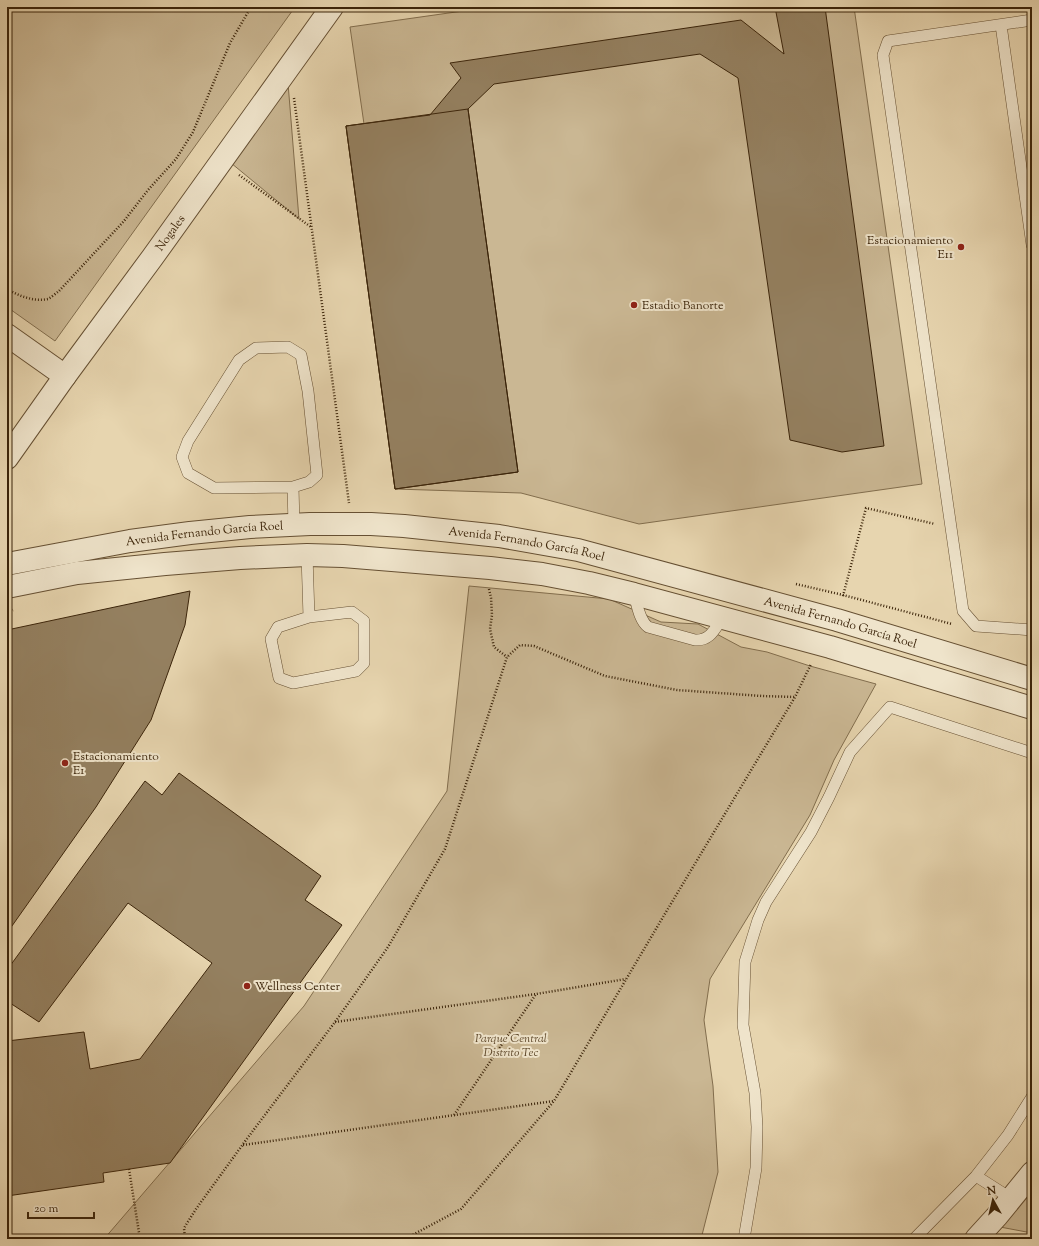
<svg xmlns="http://www.w3.org/2000/svg" width="1039" height="1246" font-family="'Sorts Mill Goudy',serif">
  <rect width="100%" height="100%" fill="#e7d5af"/>
  <filter id="stains"><feTurbulence type="fractalNoise" baseFrequency=".005" numOctaves="4"/><feColorMatrix values="0 0 0 0 .2 0 0 0 0 .09 0 0 0 0 .02 0 0 0 .5 -.17"/></filter>
  <radialGradient id="worn" r=".72"><stop offset=".6" stop-color="#630" stop-opacity="0"/><stop offset="1" stop-color="#630" stop-opacity=".3"/></radialGradient>
  <path fill="#cab793" stroke="#826e4e" d="M7,7H295L55,341L7,307Z
    M491,7H854L922,484L639,524L521,493L395,489L346,126L364,124L350,27Z
    M288,83L299,219L231,163Z
    M469,586L609,599L661,622L698,624L741,647L767,652L810,666L876,684L834,760L810,815L710,979L704,1020L713,1086L718,1172L701,1239H104L304,1006L447,791Z
    M1032,1176V1233L1000,1227Z"/>
  <path fill="#948060" stroke="#3b240a" d="M775,7H825L884,446L842,452L790,440L738,78L700,54L494,84L468,109L518,472L395,489L346,126L430,115L461,78L450,63L741,20L784,54Z
    M468,109L518,472L395,489L346,126Z
    M190,591L185,625L151,720L96,807L7,933V630Z
    M179,773L321,876L305,900L342,925L170,1163L103,1173L104,1182L7,1196V1041L84,1032L90,1069L140,1059L212,963L128,903L39,1022L7,1001V970L145,781L162,795Z"/>
  <g fill="none" stroke-linecap="round" stroke-linejoin="round">
    <defs>
      <path id="service" d="M1032,20L888,41L883,55L963,611L976,626L1032,630
        M1001,25L1032,245
        M288,347L301,355L308,391L317,475L309,482L293,487L214,488L188,473L182,457L188,441L239,360L256,348Z
        M293,487L294,525
        M307,555L309,617
        M634,594C637,604 639,620 648,627L695,640C711,641 715,628 723,617
        M352,612L364,621V663L356,671L293,683L279,678L271,639L278,627L309,617Z
        M976,1176L1012,1199
        M744,1239L756,1168L757,1127L755,1093L743,1025L745,962L758,920L766,902L811,832L829,797L850,752L890,707L1032,753
        M914,1239L976,1176L1008,1135L1032,1097"/>
      <g id="minor">
        <path d="M7,335L65,376"/>
        <path id="s1" d="M7,458L65,376L152,258L332,7"/>
      </g>
      <g id="tertiary">
        <path id="s2" d="M7,564L130,541L190,533L250,527L310,524H371L404,526L499,536L578,550L837,620L1032,679"/>
        <path d="M7,587L77,573L165,564L240,558L307,555L343,556L490,568L542,574L589,583L634,594L830,647L1032,708"/>
        <path d="M976,1239L997,1216L1032,1173"/>
      </g>
    </defs>
    <use href="#service" stroke="#665033" stroke-width="12"/>
    <use href="#minor" stroke="#665033" stroke-width="24"/>
    <use href="#tertiary" stroke="#665033" stroke-width="24"/>
    <path stroke="#3b240a" stroke-width="2.5" stroke-dasharray="1 2" stroke-linecap="butt" d="M294,98L349,503
      M239,175L311,227
      M7,289C19,296 34,302 48,299C52,297 56,293 59,291L124,221L148,190L176,159L193,132L230,43L251,7
      M796,584L843,595L952,624
      M489,589L491,598L492,615L490,629L494,647L507,657
      M843,596L866,508L935,524
      M7,612L13,610
      M335,1022L536,994
      M454,1115L536,994L626,979
      M243,1145L554,1101
      M129,1169L140,1239
      M185,1239L184,1228L196,1209L246,1140L335,1022L388,947L445,849L507,657L520,645L534,646L605,676L677,690L762,696L795,697
      M405,1239L461,1209L554,1101L666,912L795,697L811,664"/>
    <use href="#service" stroke="#efe4cb" stroke-width="11"/>
    <use href="#minor" stroke="#efe4cb" stroke-width="22"/>
    <use href="#tertiary" stroke="#efe4cb" stroke-width="22"/>
  </g>
  <g fill="#8f2418" stroke="#efe4cb" stroke-width="1.5">
    <circle cx="961" cy="247" r="4"/>
    <circle cx="634" cy="305" r="4"/>
    <circle cx="65" cy="763" r="4"/>
    <circle cx="247" cy="986" r="4"/>
  </g>
  <g text-anchor="middle" stroke-width="4" stroke-linejoin="round" paint-order="stroke">
    <g font-size="12" fill="#3b240a" stroke="#efe4cb">
      <text dy="4" stroke="none"><textPath href="#s1" startOffset="278">Nogales</textPath></text>
      <text dy="4" stroke="none"><textPath href="#s2" startOffset="200">Avenida Fernando García Roel</textPath></text>
      <text dy="4" stroke="none"><textPath href="#s2" startOffset="524">Avenida Fernando García Roel</textPath></text>
      <text dy="4" stroke="none"><textPath href="#s2" startOffset="848">Avenida Fernando García Roel</textPath></text>
    </g>
    <g font-size="12" fill="#3b240a" stroke="#efe4cb" text-anchor="start">
      <text x="953" y="244" text-anchor="end">Estacionamiento<tspan x="953" dy="14">E11</tspan></text>
      <text x="642" y="309">Estadio Banorte</text>
      <text x="73" y="760">Estacionamiento<tspan x="73" dy="14">E1</tspan></text>
      <text x="255" y="990">Wellness Center</text>
    </g>
    <g font-size="12" font-style="italic" fill="#5f492c" stroke="#efe4cb">
      <text x="511" y="1042">Parque Central<tspan x="511" dy="14">Distrito Tec</tspan></text>
    </g>
  </g>
  <rect width="1039" height="1246" fill="none" stroke="#e7d5af" stroke-width="24"/>
  <rect x="8" y="8" width="1023" height="1230" fill="none" stroke="#3b240a" stroke-width="2"/>
  <rect x="12" y="12" width="1015" height="1222" fill="none" stroke="#3b240a"/>
  <g transform="translate(993 1200) rotate(352)" stroke="#efe4cb" stroke-width="3" paint-order="stroke">
  <path d="M0-3L7 15L0 10L-7 15Z" fill="#3b240a"/>
  <text y="-6" font-size="11" font-weight="bold" text-anchor="middle" fill="#3b240a">N</text>
  </g>
  <path d="M28 1212v6h66v-6" fill="none" stroke="#3b240a" stroke-width="2"/>
  <text x="34" y="1212" font-size="12" fill="#3b240a" stroke="#efe4cb" stroke-width="3" paint-order="stroke">20 m</text>
  <rect width="100%" height="100%" filter="url(#stains)"/>
  <rect width="100%" height="100%" fill="url(#worn)"/>
</svg>
